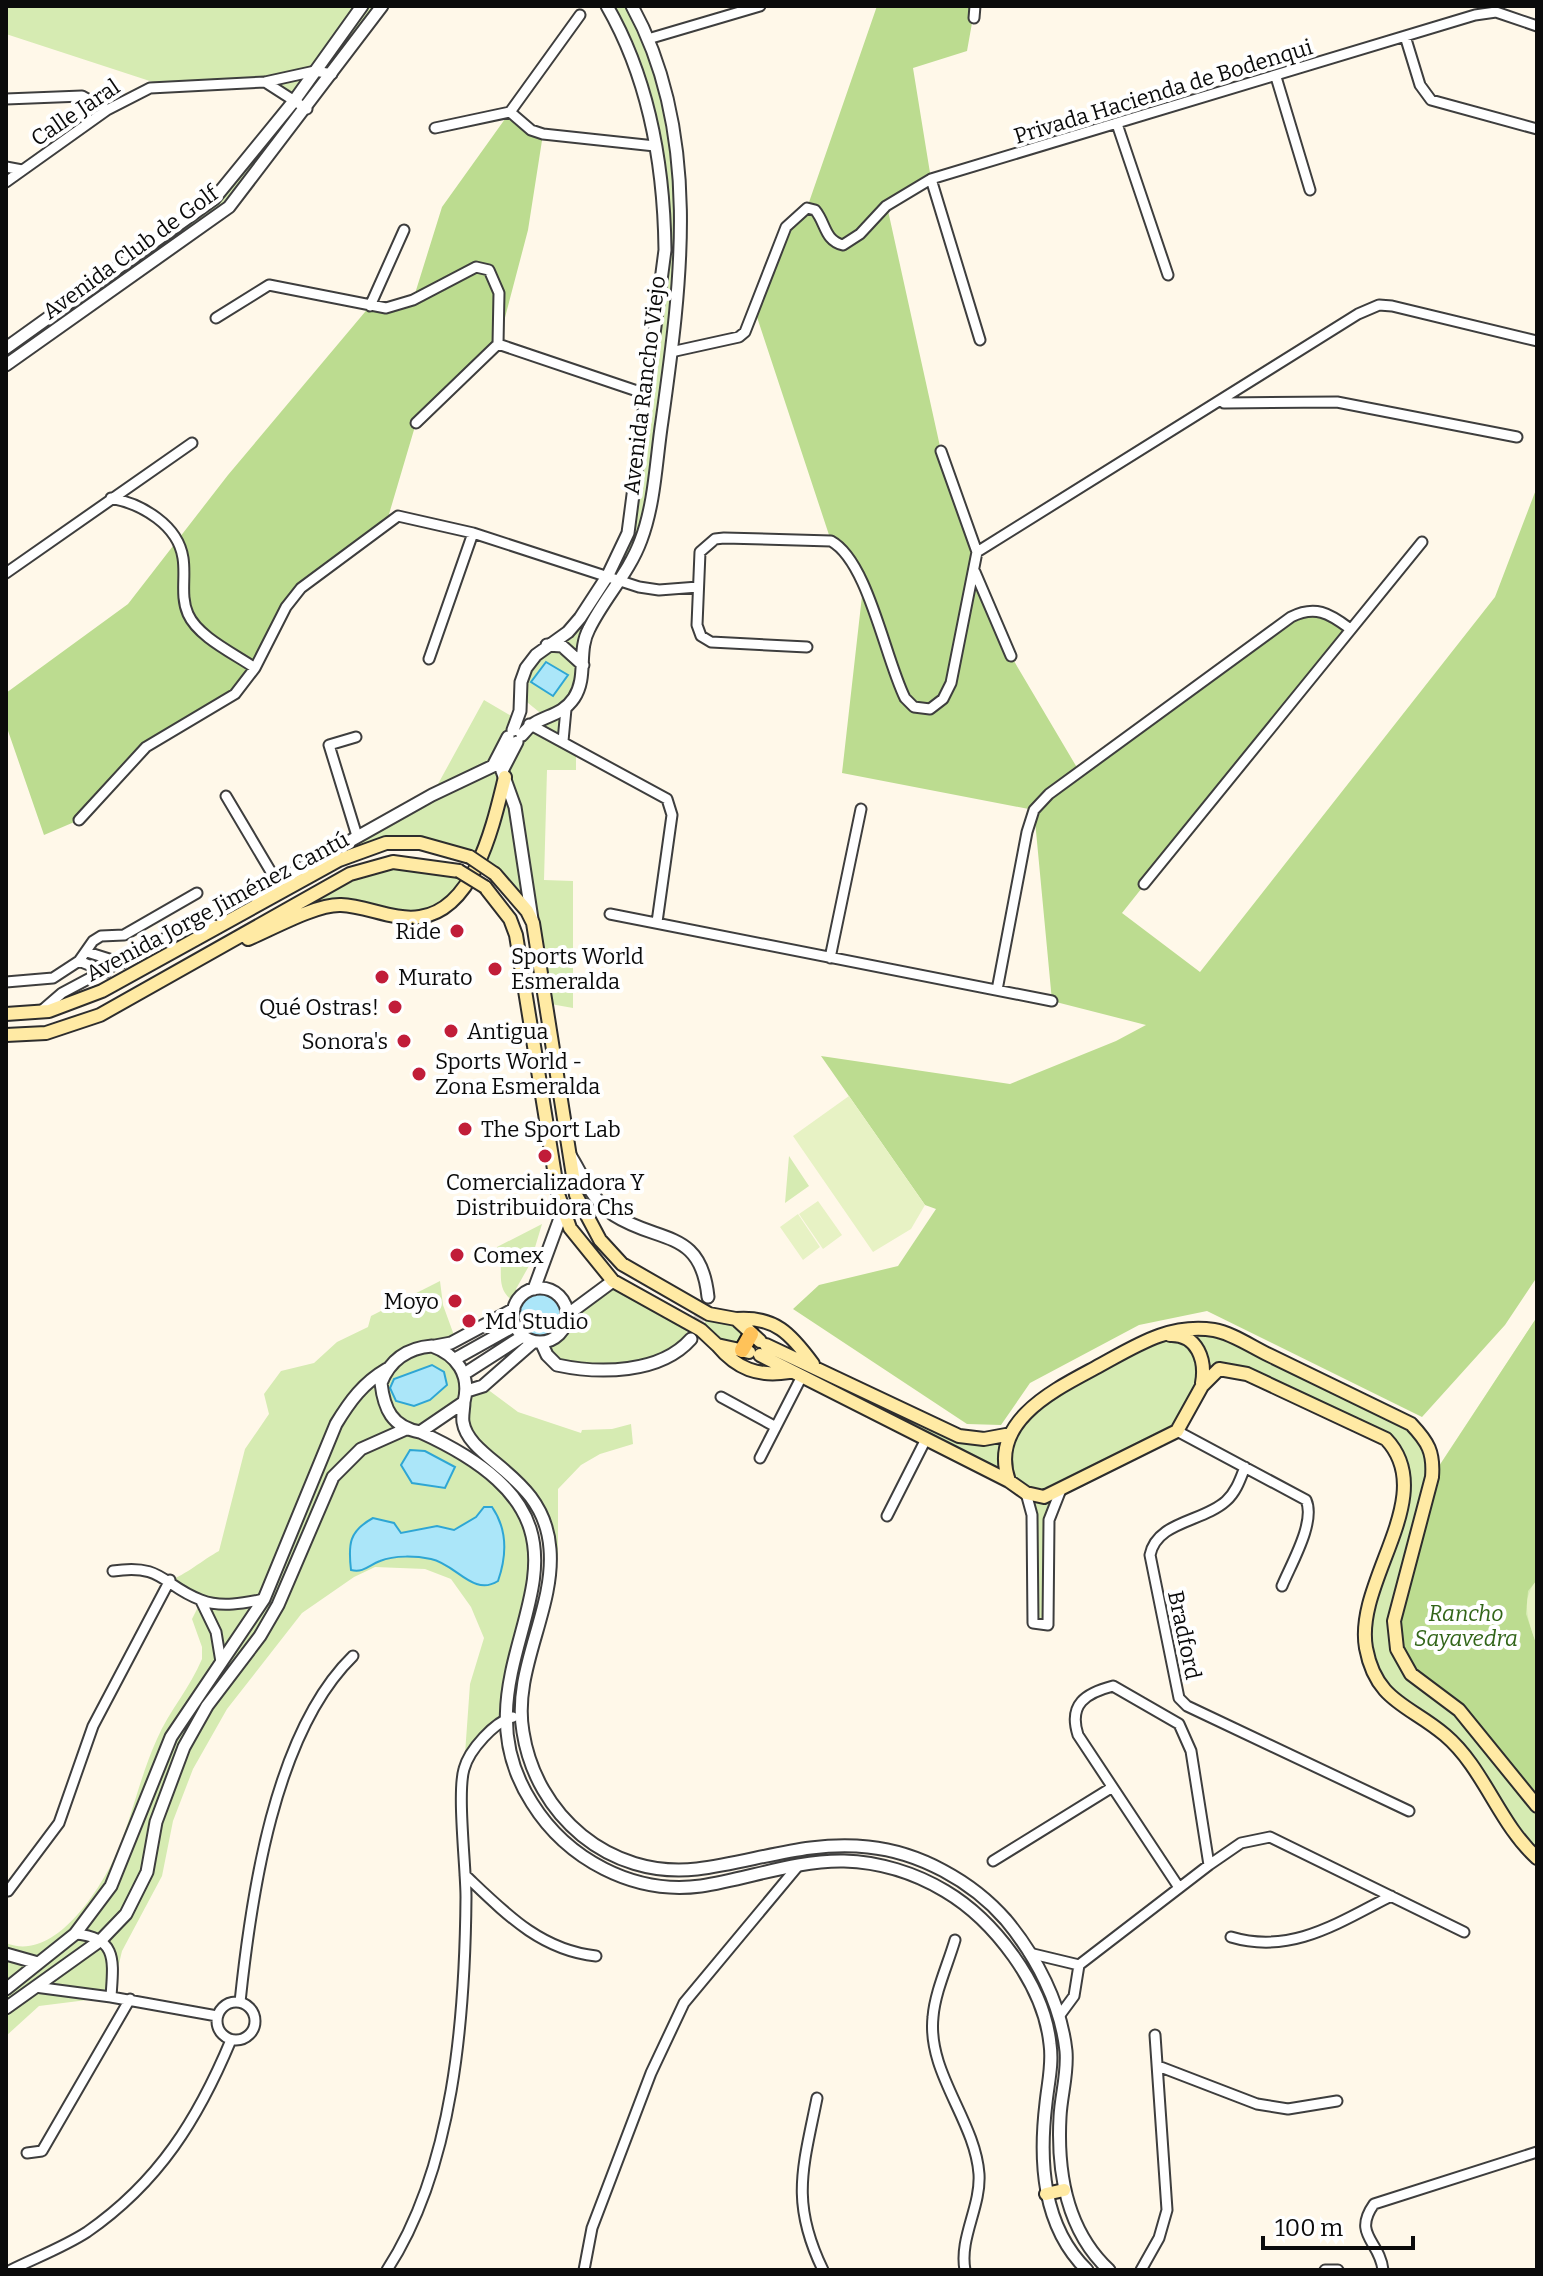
<svg xmlns="http://www.w3.org/2000/svg" width="1543" height="2276" font-family="Bitter,serif">
  <rect width="100%" height="100%" fill="#fff8e9"/>
  <path fill="#d6ebb2" d="M6,6H382L242,191L6,365V348L203,209L294,101L265,82L162,85L6,34Z
    M607,6H632L659,73L682,209L681,231L646,526L589,628L583,665L566,709L563,741L576,749V770H547L544,880L573,881V1008L545,1003L527,911L470,857L386,843L277,882L432,795L484,700L518,720L505,734L511,756L527,729L544,716L522,698L536,655L568,632L628,533L665,210L639,79Z
    M374,866L459,871L462,891L418,918L339,905L313,913L287,909Z
    M789,1156L809,1186L785,1203Z
    M542,1224L530,1264L516,1289V1303C491,1288 507,1268 497,1247Z
    M440,1281L443,1305L455,1338L434,1346L455,1359L466,1401L483,1386L518,1412L581,1433L582,1430L612,1429L631,1424L633,1444L600,1454L581,1465L558,1489V1555L548,1584L551,1553L535,1497L470,1438L464,1403L420,1431C458,1450 519,1488 533,1529C539,1548 513,1704 503,1721C493,1738 476,1753 464,1768L470,1684L484,1638L471,1607L451,1579L425,1569L375,1567L354,1577L302,1613L227,1709L193,1769L173,1821L162,1876L122,1951L111,1997L39,2006L6,2036V1943C52,1962 95,1897 113,1861C131,1823 139,1778 157,1739C169,1711 190,1688 202,1659V1647L192,1619L201,1601L170,1580C184,1576 204,1559 219,1551L245,1449L269,1414L264,1394L281,1371L314,1363L337,1342L368,1327L371,1316Z
    M613,1281L680,1318L691,1339L651,1365L571,1368L547,1355L545,1342L560,1334L568,1318Z
    M709,1314L719,1315L751,1334L742,1350L725,1347L701,1330Z
    M1537,1317V1858L1462,1755L1381,1687L1364,1629L1406,1486L1386,1439L1247,1374L1219,1369L1180,1428L1060,1492L1054,1502L1048,1625L1033,1623L1032,1515L1026,1493L765,1358L771,1347L959,1436L1004,1437L1027,1411L1154,1336L1219,1330L1411,1424L1427,1440L1433,1475Z"/>
  <path fill="#bcdc90" d="M877,6H975L967,51L913,68L931,179L887,206L941,451L977,552L975,572L1011,656L1079,771L1291,617L1316,610L1349,628L1122,913L1200,972L1495,597L1537,487V1277L1505,1325L1422,1417L1207,1311L1139,1325L1030,1383L1001,1425L967,1424L793,1309L819,1285L898,1266L936,1209L925,1205L821,1056L1010,1084L1116,1041L1146,1025L1052,1001L1034,810L842,773L863,587L851,558L831,541L754,308L786,227L807,208Z
    M510,112L543,134L528,230L498,344L416,423L387,521L301,588L245,683L161,737L79,820L44,835L6,725V693L128,604L228,475L370,306L413,300L442,207Z
    M1537,1317V1580L1528,1591L1526,1614L1537,1646V1806L1484,1739L1411,1674L1394,1621L1432,1477Z"/>
  <path fill="#e7f2c4" d="M849,1096L925,1205L911,1229L873,1252L793,1136Z
    M818,1201L842,1235L823,1249L799,1214Z
    M798,1214L820,1247L803,1260L780,1227Z
    M1537,1580V1646C1529,1622 1519,1601 1537,1580Z"/>
  <path fill="#abe6f9" stroke="#2ea6d4" stroke-width="2" d="M546,662L568,675L553,696L531,682Z
    M513 1315a27 27 0 1 1 54 0a27 27 0 1 1-54 0Z
    M432,1365L444,1372L447,1385L430,1400L414,1406L396,1401L390,1388L394,1379Z
    M410,1450L425,1451L455,1467L445,1488L412,1483L401,1465Z
    M484,1507H492C508,1530 507,1555 498,1581C473,1597 456,1564 431,1559C416,1556 395,1555 380,1561C369,1565 364,1573 351,1570C348,1544 349,1531 373,1518L394,1523L401,1533L437,1526L454,1530L476,1517Z"/>
  <g fill="none" stroke-linecap="round" stroke-linejoin="round">
    <path stroke="#dad4c8" stroke-width="11" stroke-dasharray="11 5.5" stroke-linecap="butt" d="M692,1335L708,1297"/>
    <defs>
      <path id="minor" d="M974,18L975,6
        M1405,36L1420,85L1431,100L1537,129
        M648,39L760,6
        M1276,77L1310,190
        M265,82L307,109
        M6,99L82,96L107,110
        M510,112L531,130L543,134L655,146
        M510,112L580,15
        M1117,124L1168,275
        M435,128L510,112
        M6,167L22,170
        M931,179L980,340
        M6,182L107,110L150,88L265,82L315,71L332,74
        M370,306L404,230
        M216,318L269,285L386,308L413,300L476,267L489,270L499,293L498,344
        M498,344L646,394
        M671,352L739,337L745,332L786,227L807,208L815,210C826,223 824,240 843,245L860,234L886,206L931,179L1475,15L1496,12L1537,26
        M1224,403L1337,402L1517,437
        M416,423L498,344
        M941,451L977,552
        M111,498C142,504 178,525 183,558C186,577 180,596 188,614C198,637 235,654 255,668
        M975,572L1011,656
        M6,573L192,443
        M807,647L711,642L701,636L697,625L700,552L715,539L724,538L831,541C868,561 885,658 905,698L914,707L930,709L943,699L951,683L977,552L1358,314L1379,305L1392,306L1537,341
        M429,659L473,533
        M529,724L667,799L672,815L657,922
        M356,737L329,745L357,836
        M563,741L566,709
        M226,796L277,882
        M79,820L146,747L235,694L255,668L286,607L301,588L398,516L473,533L639,587L659,590L698,587
        M1144,884L1422,542
        M610,914L1052,1001
        M87,952L122,963
        M830,958L861,809
        M79,961L106,972
        M6,982L53,978L79,961L93,941L101,936L124,935L197,893
        M997,990L1027,832L1034,810L1049,794L1291,617C1315,605 1329,613 1349,628
        M40,1012L62,993L199,920L217,926
        M721,1397L776,1427
        M1177,1431L1306,1500C1316,1522 1291,1564 1282,1586
        M760,1458L801,1378
        M1245,1467C1240,1480 1236,1492 1226,1501C1203,1522 1157,1521 1150,1555L1179,1698L1187,1706L1409,1811
        M1026,1493L1032,1515L1033,1623L1048,1625L1049,1520L1060,1492
        M887,1516L926,1439
        M113,1571C163,1563 163,1586 201,1600C221,1608 245,1603 264,1599
        M201,1601L216,1632L221,1662
        M993,1861L1111,1788
        M1209,1865L1241,1843L1270,1837L1464,1932
        M465,1875C505,1913 540,1950 596,1956
        M8,1891L59,1823L93,1726L170,1580
        M1231,1937C1291,1955 1338,1923 1391,1896
        M955,1940C948,1964 935,1992 933,2017C927,2073 975,2120 979,2174C981,2207 959,2238 965,2270
        M1029,1953L1079,1965
        M35,1987L111,1997C113,1963 119,1937 75,1934
        M111,1997L217,2016
        M240,2002C251,1897 274,1733 353,1656
        M217 2021a19 19 0 1 1 38 0a19 19 0 1 1-38 0Z
        M1060,2015L1074,1996L1079,1965L1209,1865L1191,1751L1179,1724L1113,1686C1086,1693 1068,1704 1078,1735L1178,1886
        M1158,2066L1257,2104L1288,2109L1337,2101
        M817,2098C803,2168 790,2202 823,2270
        M27,2153L42,2151L130,1999
        M11,2270C35,2258 64,2247 87,2232C159,2182 198,2119 231,2040
        M387,2270C454,2167 465,2017 466,1897C466,1868 457,1793 464,1769C469,1750 495,1721 513,1717
        M584,2270L592,2228L651,2073L684,2003L798,1866
        M1141,2270L1159,2238L1167,2210L1155,2035
        M1325,2270H1338
        M1383,2270C1380,2241 1352,2235 1374,2204L1537,2152"/>
      <path id="tertiary" d="M6,348L214,199L294,101L362,6
        M6,365L229,207L382,6
        M547,645L562,646L583,665
        M513,730L520,711L521,682L526,668L536,655L568,632L580,618L608,575L628,533L665,250C664,167 649,79 607,6
        M522,735C538,713 559,720 574,698C588,677 577,651 589,629C604,598 629,573 641,540C655,503 656,460 662,421C681,285 702,133 632,6
        M502,771L515,807L532,919
        M502,771L517,742
        M257,903L277,882L432,795L493,766L508,737
        M570,1155C583,1176 593,1202 614,1215C659,1244 701,1228 708,1297
        M513 1315a27 27 0 1 1 54 0a27 27 0 1 1-54 0Z
        M534,1289L563,1210
        M567,1315L613,1281
        M541,1342L547,1355L557,1365C599,1374 660,1374 691,1339
        M432,1346C457,1355 471,1375 464,1402L420,1432C392,1427 384,1409 381,1383C390,1360 407,1348 432,1346Z
        M435,1346L451,1343L514,1309
        M455,1359L514,1326
        M464,1374L523,1336
        M467,1391L483,1386L533,1342
        M464,1402C464,1408 462,1416 463,1422C469,1461 545,1475 550,1549C555,1610 512,1670 523,1732C536,1815 609,1879 697,1869C754,1862 809,1840 868,1847C919,1852 972,1881 1006,1920C1036,1956 1061,2004 1066,2051C1068,2074 1061,2095 1060,2117C1057,2172 1067,2231 1109,2270
        M420,1432C658,1540 436,1654 532,1803C567,1859 633,1895 701,1886C748,1879 796,1860 844,1861C879,1862 915,1873 945,1891C994,1920 1044,1985 1050,2044C1053,2064 1048,2083 1046,2103C1039,2161 1042,2226 1087,2270
        M6,1954L38,1963
        M6,1989L75,1934L111,1886L171,1737L264,1599L336,1424C350,1401 363,1383 387,1369
        M6,2008L101,1940L126,1914L147,1872L156,1822L184,1747L207,1706L260,1636L278,1605L333,1477L361,1449L406,1429"/>
      <path id="secondary" d="M495,874L527,911L533,923L576,1195L600,1240L622,1264L709,1314L736,1319L760,1341
        M485,887L510,919L516,935L558,1194L570,1228L613,1281L701,1330L717,1345L749,1352
        M248,939C272,929 316,904 341,905C367,906 394,921 420,917C476,909 494,821 505,777
        M6,1014L49,1011L102,991L339,860L386,843H420L470,857
        M6,1035L46,1033L100,1015L350,874L393,862L459,871
        M736,1319C775,1316 791,1334 813,1364
        M1170,1335C1198,1334 1206,1361 1202,1383
        M717,1345C737,1369 758,1377 789,1372
        M766,1345L959,1436L984,1439L1011,1434
        M760,1355L1009,1481L1026,1493L1044,1497L1177,1431L1202,1386L1219,1369L1247,1374L1386,1439C1440,1496 1354,1581 1366,1648C1376,1702 1410,1705 1445,1735C1484,1768 1499,1824 1537,1858
        M1009,1481C988,1422 1054,1390 1095,1368C1134,1347 1168,1323 1214,1330C1232,1333 1252,1347 1269,1355C1316,1378 1364,1401 1411,1424C1428,1442 1434,1452 1432,1477L1394,1621L1397,1649L1411,1674L1459,1710L1537,1806
        M1046,2194L1064,2190"/>
      <path id="primary" d="M742,1350L751,1334"/>
    </defs>
    <use href="#minor" stroke="#3e3e3e" stroke-width="13"/>
    <use href="#tertiary" stroke="#3e3e3e" stroke-width="15"/>
    <use href="#secondary" stroke="#2d2d2d" stroke-width="16"/>
    <use href="#primary" stroke="#1c1c1c" stroke-width="18"/>
    <use href="#minor" stroke="#fff" stroke-width="9"/>
    <use href="#tertiary" stroke="#fff" stroke-width="11"/>
    <use href="#secondary" stroke="#ffeaa4" stroke-width="12"/>
    <use href="#primary" stroke="#ffc259" stroke-width="14"/>
    <defs>
      <path id="secondary-bridge" d="M470,857L495,874
        M459,871L485,887"/>
    </defs>
    <use href="#secondary-bridge" stroke="#2d2d2d" stroke-width="16" stroke-linecap="butt"/>
    <use href="#secondary-bridge" stroke="#ffeaa4" stroke-width="12"/>
  </g>
  <g fill="#c11d39" stroke="#fff" stroke-width="3">
    <circle cx="457" cy="931" r="8"/>
    <circle cx="495" cy="969" r="8"/>
    <circle cx="382" cy="977" r="8"/>
    <circle cx="395" cy="1007" r="8"/>
    <circle cx="451" cy="1031" r="8"/>
    <circle cx="404" cy="1041" r="8"/>
    <circle cx="419" cy="1074" r="8"/>
    <circle cx="465" cy="1129" r="8"/>
    <circle cx="545" cy="1156" r="8"/>
    <circle cx="457" cy="1255" r="8"/>
    <circle cx="455" cy="1301" r="8"/>
    <circle cx="469" cy="1321" r="8"/>
  </g>
  <g text-anchor="middle" stroke-width="8" stroke-linejoin="round" paint-order="stroke">
    <g font-size="22" fill="#0b0b0b" stroke="#fff">
      <text transform="translate(1163 91) rotate(-17)" y="8">Privada Hacienda de Bodenqui</text>
      <text transform="translate(75 112) rotate(-34)" y="8">Calle Jaral</text>
      <text transform="translate(130 252) rotate(-36)" y="8">Avenida Club de Golf</text>
      <text transform="translate(644 385) rotate(-83)" y="8">Avenida Rancho Viejo</text>
      <text transform="translate(217 906) rotate(-28)" y="8">Avenida Jorge Jiménez Cantú</text>
      <text transform="translate(1185 1635) rotate(78)" y="8">Bradford</text>
    </g>
    <g font-size="22" fill="#0b0b0b" stroke="#fff" text-anchor="start">
      <text x="441" y="939" text-anchor="end">Ride</text>
      <text x="511" y="964">Sports World<tspan x="511" dy="25">Esmeralda</tspan></text>
      <text x="398" y="985">Murato</text>
      <text x="379" y="1015" text-anchor="end">Qué Ostras!</text>
      <text x="467" y="1039">Antigua</text>
      <text x="388" y="1049" text-anchor="end">Sonora's</text>
      <text x="435" y="1069">Sports World -<tspan x="435" dy="25">Zona Esmeralda</tspan></text>
      <text x="481" y="1137">The Sport Lab</text>
      <text x="545" y="1190" text-anchor="middle">Comercializadora Y<tspan x="545" dy="25">Distribuidora Chs</tspan></text>
      <text x="473" y="1263">Comex</text>
      <text x="439" y="1309" text-anchor="end">Moyo</text>
      <text x="485" y="1329">Md Studio</text>
    </g>
    <g font-size="22" font-style="italic" fill="#326519" stroke="#fff">
      <text x="1466" y="1621">Rancho<tspan x="1466" dy="25">Sayavedra</tspan></text>
    </g>
  </g>
  <rect width="1543" height="2276" fill="none" stroke="#0b0b0b" stroke-width="16"/>
  <path d="M1263 2236v12h150v-12" fill="none" stroke="#0b0b0b" stroke-width="4"/>
  <text x="1275" y="2236" font-size="24" fill="#0b0b0b" stroke="#ffffff" stroke-width="6" paint-order="stroke">100 m</text>
</svg>
